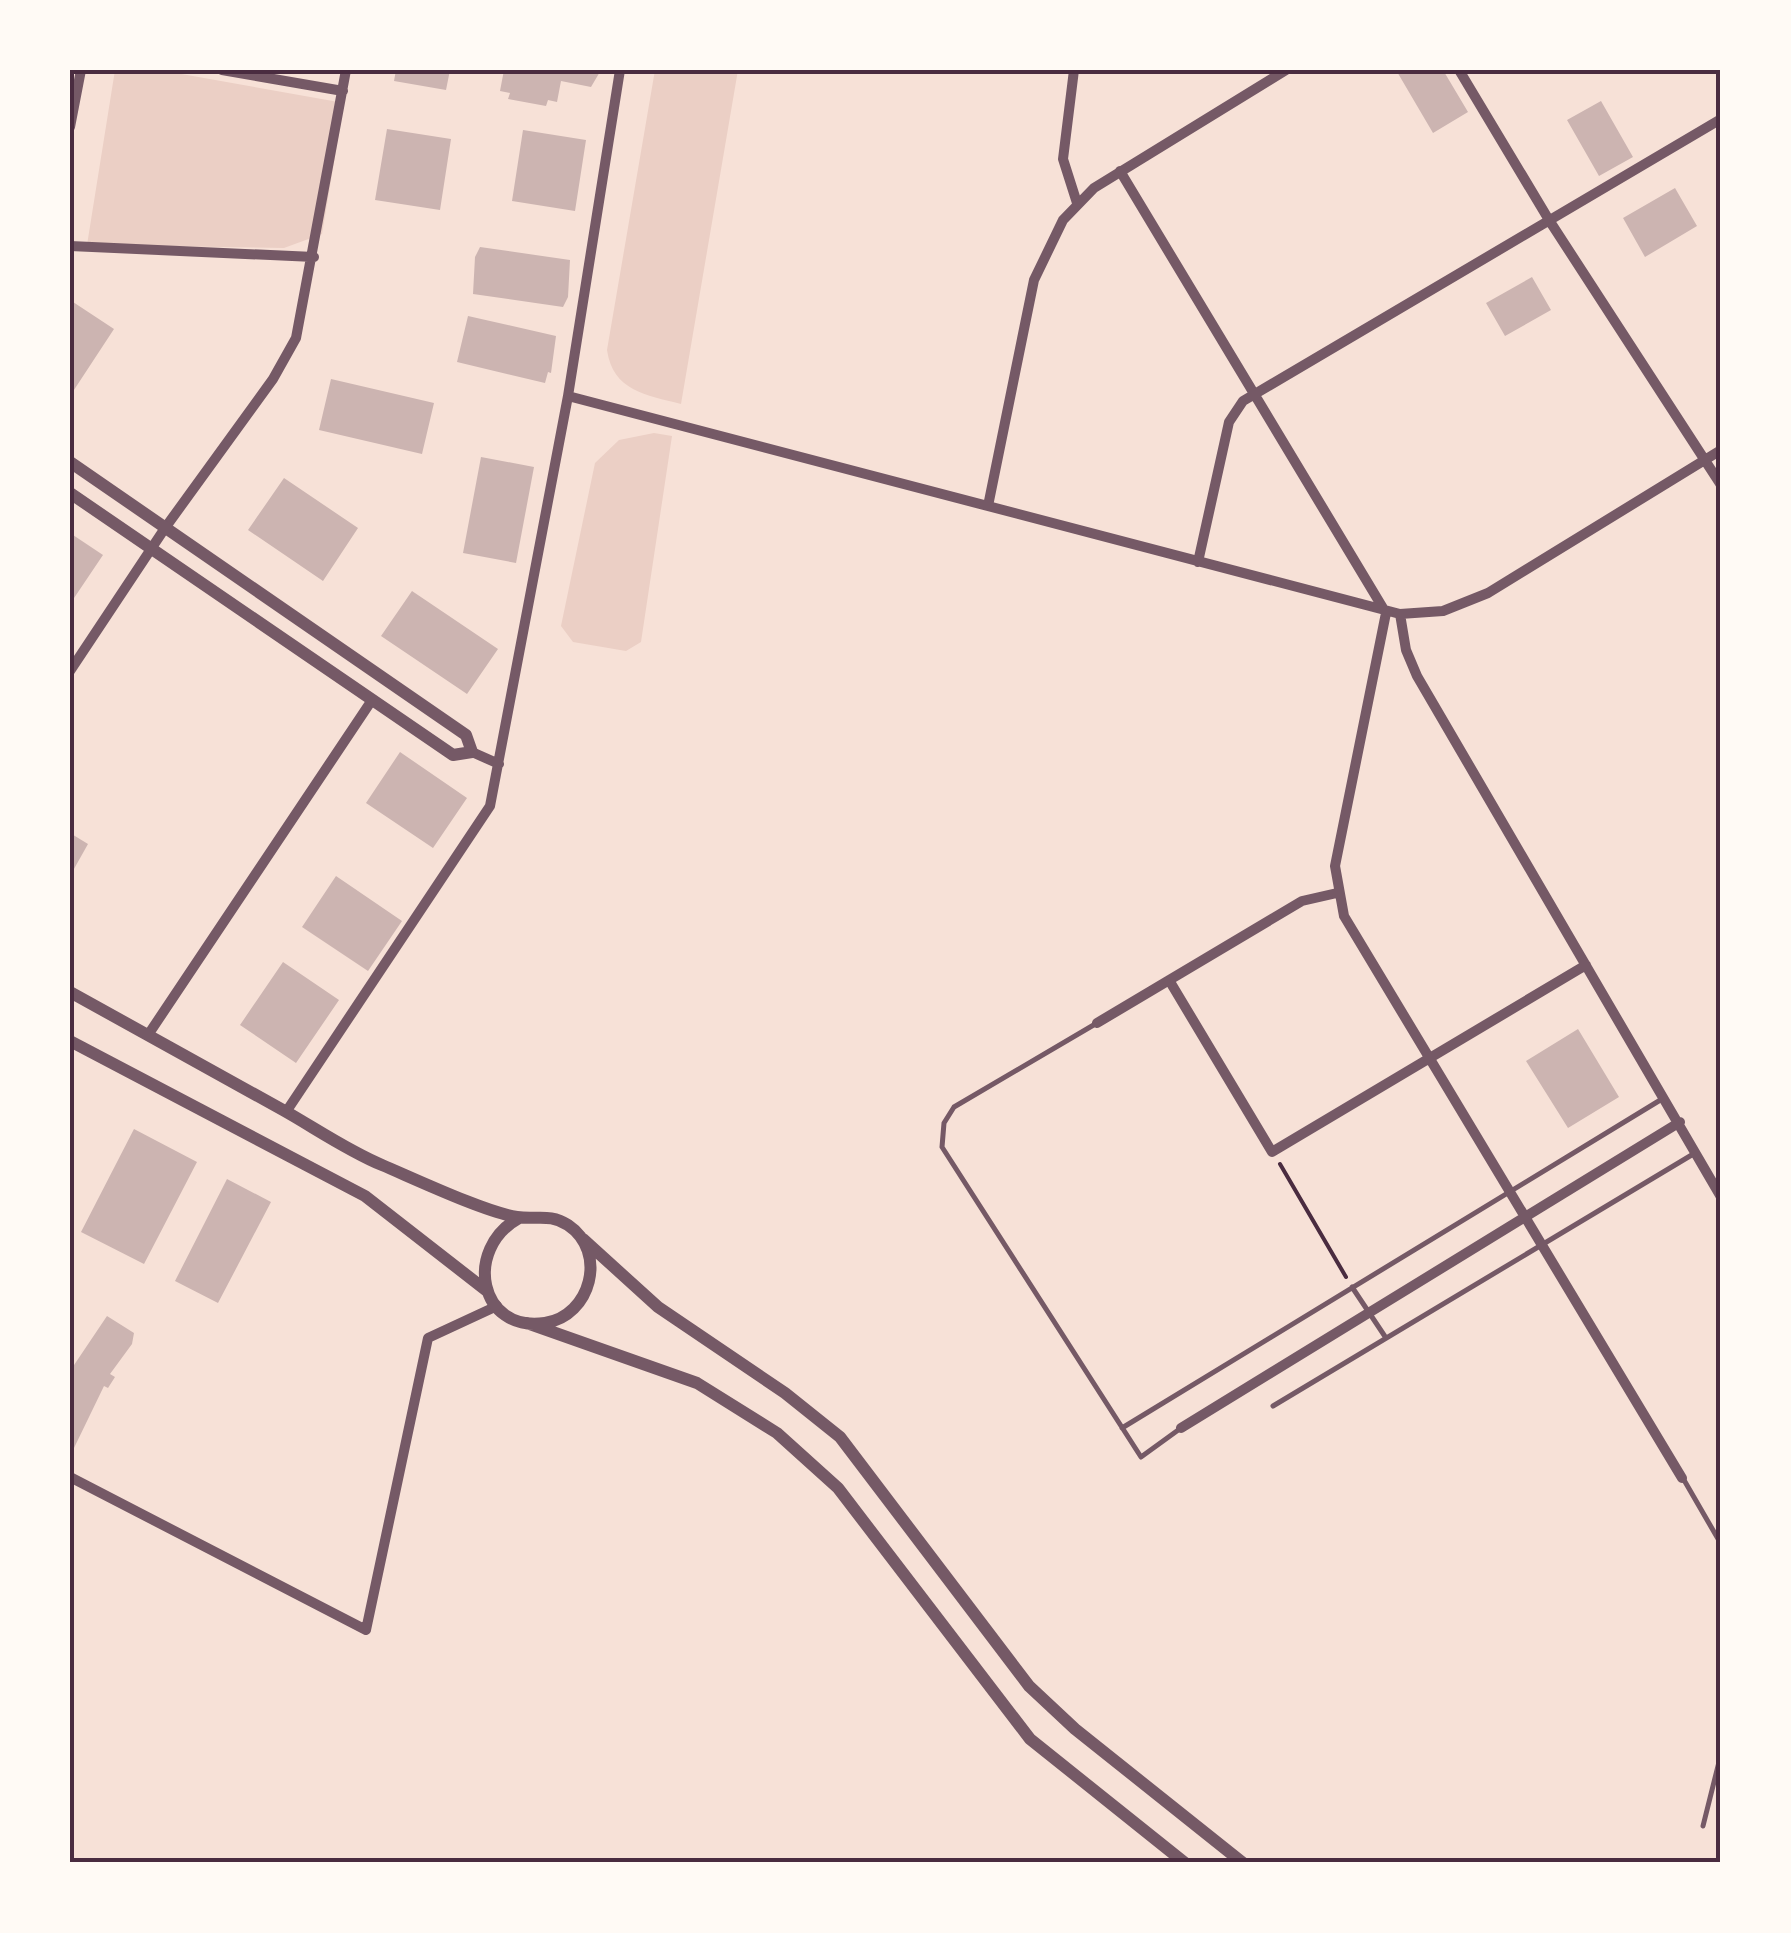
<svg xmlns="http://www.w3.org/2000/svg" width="1791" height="1933" font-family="Signika,sans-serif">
  <rect width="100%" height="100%" fill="#f7e1d7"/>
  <path fill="#ebcfc5" d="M115,70H159L344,103L322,234L284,248L87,245Z
    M655,70H738L681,404C646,395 613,391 607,350Z
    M654,433L672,436L641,642L626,651L573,642L561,626L595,463L619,440Z"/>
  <path fill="#ccb4b1" d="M396,70H450L446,90L394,81Z
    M504,70L563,73L601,70L591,87L561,81L557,102L548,100L546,106L508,99L510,93L500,91Z
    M1396,70H1443L1468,112L1433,133Z
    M1601,101L1633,157L1599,176L1567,120Z
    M387,129L451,139L440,210L375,200Z
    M523,130L586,140L575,211L512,201Z
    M1675,188L1697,226L1645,257L1623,218Z
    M480,247L570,260L568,297L563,307L473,294L475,257Z
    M1532,277L1551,310L1505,336L1486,303Z
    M70,300L114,329L70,396Z
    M468,316L556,336L551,373L548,372L545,383L457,362Z
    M331,379L434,403L422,454L319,430Z
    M481,457L534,467L516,563L463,553Z
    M284,478L358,528L323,581L248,530Z
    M70,533L103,555L70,604Z
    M412,591L498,649L467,694L381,636Z
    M400,752L467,798L433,848L366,803Z
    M70,833L88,844L70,876Z
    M336,876L402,921L368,971L302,927Z
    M283,962L339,1000L296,1063L240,1025Z
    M1578,1029L1619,1097L1568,1128L1526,1061Z
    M134,1129L197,1162L144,1264L81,1232Z
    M227,1179L271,1202L218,1303L175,1281Z
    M107,1316L134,1333L132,1344L110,1374L115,1377L108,1388L104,1386L74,1448L70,1446V1371Z"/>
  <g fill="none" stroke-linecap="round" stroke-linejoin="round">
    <path stroke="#4a2c40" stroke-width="4" d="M1280,1164L1346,1277"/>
    <path stroke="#755966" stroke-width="5" d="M1097,1023L954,1107L944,1123L942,1147L1141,1457L1181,1428
      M1352,1287L1386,1338
      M1273,1406L1695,1153
      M1122,1428L1662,1099
      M1684,1480L1721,1544
      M1703,1826L1721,1754"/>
    <path stroke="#755966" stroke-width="10" d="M222,70L343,91
      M1074,70L1063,159L1077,203
      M1459,70L1549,220L1721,485
      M70,127L81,70
      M1120,171L1386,613L1335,866L1344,916L1682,1478
      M70,246L314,257
      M568,396L1400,614L1443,611L1488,593L1721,450
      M988,506L1034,280L1063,220L1094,188L1286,70
      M1198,562L1229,422L1243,401L1721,119
      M1400,614L1406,650L1417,676L1721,1197
      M70,671L165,528L273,379L296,338L346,70
      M472,752L499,764
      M1169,980L1272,1152L1586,965
      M1097,1023L1302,901L1337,893
      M148,1035L372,700
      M286,1112L490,806L568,396L620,70
      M1181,1428L1680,1122
      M70,1477L366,1630L428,1338L497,1306"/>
    <path stroke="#755966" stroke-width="12" d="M70,462L466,735L472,752L453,755L70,493
      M70,992C141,1031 212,1071 283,1110C315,1128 348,1151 382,1165C415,1179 485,1212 517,1217C536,1220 550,1213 568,1225C608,1252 591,1316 545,1323C479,1333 463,1249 519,1218
      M70,1041L365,1196L487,1291
      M583,1239L658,1307L785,1393L840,1437L1029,1686L1075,1729L1243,1863
      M527,1323L697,1383L777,1433L838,1488L1030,1739L1185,1863"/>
  </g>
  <rect width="1791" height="1933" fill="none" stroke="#fffaf5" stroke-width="145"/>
  <rect x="72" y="72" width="1646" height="1788" fill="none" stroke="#4a2c40" stroke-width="4"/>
</svg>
